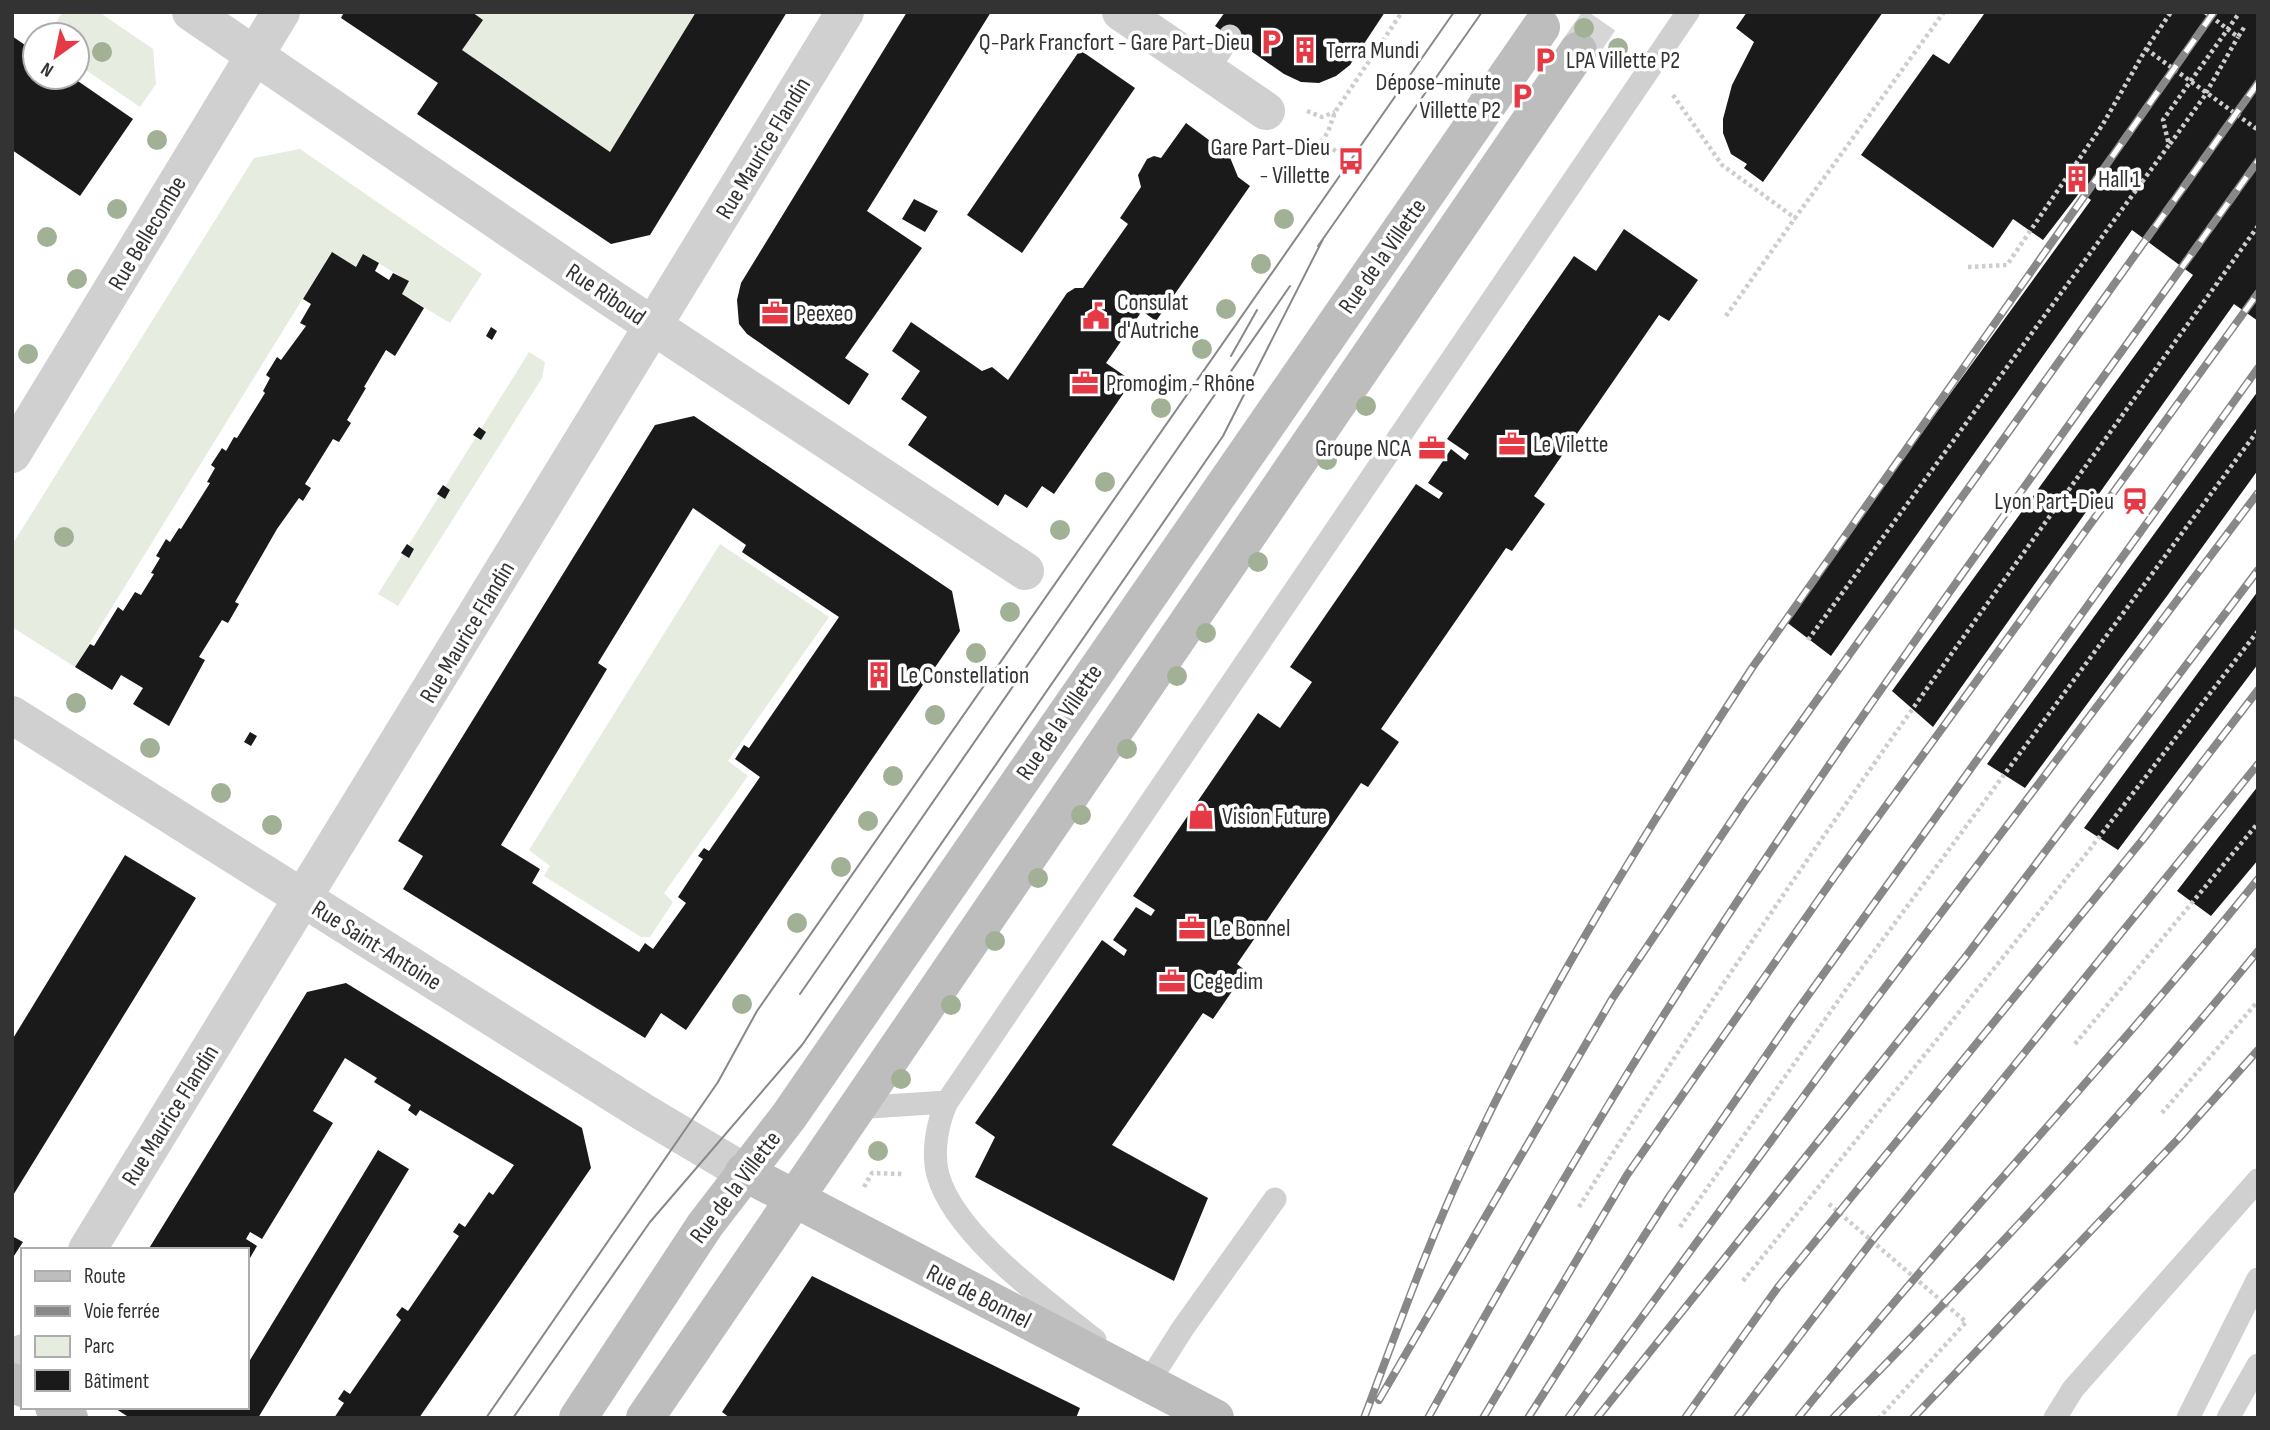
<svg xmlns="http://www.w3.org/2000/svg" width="2270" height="1430" font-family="'Sofia Sans Condensed',sans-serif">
  <rect width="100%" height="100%" fill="#fff"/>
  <path fill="#e6ecdf" d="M63,12H99L153,49L156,84L140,107L77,64V35H47Z
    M472,12H696L610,152L462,50L483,20Z
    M300,149L482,274L450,323L402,294L408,281L364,254L356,267L331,253L75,667L12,627V545L254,158Z
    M529,352L545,362L542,378L398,606L378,594Z
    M720,544L829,617L728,761L748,776L664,893L673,902L650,937H641L544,876L550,866L529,850Z"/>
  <path fill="#1a1a1a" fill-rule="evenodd" d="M344,12H472L483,20L462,50L610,152L696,12H787L650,235L611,244L417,114L438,83L341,18Z
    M907,12H991L867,211L922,248L845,358L869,374L849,405L747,334L739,324L737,300L741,283ZM833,304L842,311L833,323L825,317Z
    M1225,12H1385L1350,65L1336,76L1319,83L1301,82L1284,74L1215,26Z
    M1747,12H1883L1763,182L1744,168L1747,164L1731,154L1723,133V119L1732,85L1754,42L1736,28Z
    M1981,12H2258V321L2234,304L1933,727L1892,691L2193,275L2132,230L1831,656L1785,621L2091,200L2080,192L2043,240L2013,219L1993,248L1861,155L1933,54L1949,64L1984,14Z
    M12,36L35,52V77H72L133,119L80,196L12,150Z
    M1080,50L1135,88L1022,253L967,215Z
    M1186,123L1229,155L1238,177L1250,186L1156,321L1142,311L1106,363L1132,381L1054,494L1042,486L1027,508L1005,494L998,506L908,445L927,417L901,399L920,371L892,351L911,322L982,371L992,367L1008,380L1067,293L1075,288H1083L1128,224L1120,218L1141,187L1138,175L1147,159L1154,156L1161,158Z
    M914,199L938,211L925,232L902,219Z
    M1624,229L1698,280L1669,321L1659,315L1534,496L1545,504L1512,551L1506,548L1381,729L1399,742L1368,787L1361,783L1237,964L1246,971L1213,1019L1203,1013L1112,1145L1208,1198L1174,1281L975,1177L995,1137L975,1123L1102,940L1124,956L1127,950L1113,940L1136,907L1151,916L1155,910L1133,896L1258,713L1280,728L1312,682L1290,667L1416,484L1439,499L1443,493L1428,483L1451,449L1465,460L1469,454L1447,439L1574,256L1596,271Z
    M332,252L356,267L363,254L379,263L375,271L389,280L393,273L409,281L402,294L424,308L395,356L386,350L364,387L366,388L347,420L351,423L339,442L333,439L305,484L311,488L303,501L299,498L277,529L235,602L239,604L228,623L222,620L199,657L205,660L169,726L133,704L143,688L121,675L112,690L75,667L90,644L94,646L118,607L123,611L135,592L141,595L154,574L151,573L160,558L156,556L166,539L170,542L179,528L181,529L210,483L207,482L215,468L211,465L222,448L226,451L234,437L237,438L265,393L263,391L270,378L266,375L277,357L281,360L306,326L300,323L311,304L303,299Z
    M491,327L497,331L492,340L486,336Z
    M2258,391V470L2167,596L2025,788L1987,764Z
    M694,416L952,591L960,631L686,1030L661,1013L645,1038L403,889L423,856L398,841L655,425ZM693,508L746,545L742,552L839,617L749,748L744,745L735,759L760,777L709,851L704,848L698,856L703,859L678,897L686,903L653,949L645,943L639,952L532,883L540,869L501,845L607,669L598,663Z
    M479,427L486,432L481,440L473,435Z
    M443,485L450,490L445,499L437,494Z
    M407,544L414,549L409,558L401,553Z
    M2258,591V664L2118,850L2084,828Z
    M250,732L257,736L251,746L244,742Z
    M2258,786V860L2211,916L2177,891Z
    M125,855L196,898L12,1197V1040Z
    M346,983L582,1128L591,1168L419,1418H334L344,1403L338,1399L344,1390L350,1394L401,1320L396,1315L402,1307L408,1311L459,1236L453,1232L459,1223L465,1227L489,1192L493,1195L514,1165L420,1110L416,1116L408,1110L411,1105L374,1082L377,1078L345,1058L313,1111L333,1123L262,1239L250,1232L246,1239L257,1246L247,1263V1250H148L307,992Z
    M378,1150L409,1169L258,1418H130L113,1407H247V1365Z
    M12,1236L23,1242L12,1259Z
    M812,1276L1080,1408L1076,1418H730L722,1412Z"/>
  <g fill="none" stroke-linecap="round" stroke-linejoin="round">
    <path stroke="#d6d6d6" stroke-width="38" stroke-dasharray="38 19" stroke-linecap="butt" d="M1578,51L1605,12"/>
    <path stroke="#cdcdcd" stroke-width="4.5" stroke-dasharray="3.5 3.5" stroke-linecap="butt" d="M2205,12L2238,37L2245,26
      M2146,49L2258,130
      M2206,93L2238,37
      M1673,95L1722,165L1795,218L1944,12
      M1307,111L1322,117L1335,112
      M2170,144L2206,94
      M1286,147L1295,153L1314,152L1328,132L1335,112L1402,12
      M1333,149L1344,157
      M1968,267L2007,265L2103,124L2146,49L2171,12
      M1726,316L1795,218
      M1808,640L2169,145L2163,120L2240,12
      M2075,1044L2258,823
      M2162,1113L2258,1001
      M864,1187L872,1173L902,1174
      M1829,1204L1966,1322L1879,1418
      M1579,1207C1789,870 2027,550 2258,226
      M1680,1227L1847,988L2258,430
      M1743,1281L2090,849L2258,631"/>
    <path stroke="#d0d0d0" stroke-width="23" d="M1207,71L1230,36
      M854,1108L947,1102
      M1095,1340C1047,1301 955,1236 938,1175C932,1153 937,1123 947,1102L1688,12
      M1138,1375L1148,1383L1183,1328L1275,1199
      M2055,1418L2073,1389L2258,1180
      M2188,1418L2258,1279
      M2228,1418L2258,1365"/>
    <path stroke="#d0d0d0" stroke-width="38" d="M191,12L611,298L1025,571
      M1121,12L1266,111
      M12,454L281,12
      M12,715L643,1112L744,1172
      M87,1250L845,12
      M12,1370L23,1353"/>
    <path stroke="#bdbdbd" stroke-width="38" d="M744,1172L1215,1418
      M12,1382L23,1388
      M54,1407L69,1418
      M578,1418L705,1225L789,1116L1541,27
      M645,1418L1578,51"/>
    <path stroke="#888" stroke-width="2" d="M1318,246L1482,12
      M1231,356L1257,310
      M800,994L1290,286
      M486,1418L718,1082L757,1011L1454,12
      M513,1418L650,1222L802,1045L1223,436L1323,239"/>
    <defs>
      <path id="rail" d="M1379,1400L1612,999L1746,799L2258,83
        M1364,1418C1397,1331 1428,1242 1468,1158C1548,987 1649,826 1752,668L2214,12
        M1428,1418C1516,1259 1607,1101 1706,949C1881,680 2072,422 2258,161
        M1483,1418L1627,1175L1672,1110L1835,876L2258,293
        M1528,1418L1669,1197L1794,1015L2258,368
        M1568,1418L1831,1059L2258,493
        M1597,1418L1967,955L2258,570
        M1685,1418L1778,1287L2144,838L2258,690
        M1737,1418L1872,1241L2258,764
        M1798,1418C1946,1234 2110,1063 2258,879
        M1833,1418C1980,1268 2125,1114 2258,951
        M1913,1418L2179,1138L2258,1050"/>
    </defs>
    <use href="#rail" stroke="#888" stroke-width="8"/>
    <use href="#rail" stroke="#fff" stroke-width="5" stroke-dasharray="16" stroke-linecap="butt"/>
  </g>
  <g fill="#a2b095">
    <circle cx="1584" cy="28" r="10"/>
    <circle cx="1618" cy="48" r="10"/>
    <circle cx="102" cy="52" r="10"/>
    <circle cx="157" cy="140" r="10"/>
    <circle cx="117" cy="209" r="10"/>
    <circle cx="1284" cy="219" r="10"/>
    <circle cx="47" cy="237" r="10"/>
    <circle cx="1261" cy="264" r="10"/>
    <circle cx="77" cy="279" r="10"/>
    <circle cx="1226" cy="309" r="10"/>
    <circle cx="1202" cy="349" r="10"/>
    <circle cx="28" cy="354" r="10"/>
    <circle cx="1366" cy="406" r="10"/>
    <circle cx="1161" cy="408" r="10"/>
    <circle cx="1327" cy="460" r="10"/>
    <circle cx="1105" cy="482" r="10"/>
    <circle cx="1060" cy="530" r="10"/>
    <circle cx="64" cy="537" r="10"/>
    <circle cx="1258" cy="562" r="10"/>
    <circle cx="1010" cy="612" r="10"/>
    <circle cx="1206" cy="633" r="10"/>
    <circle cx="976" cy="653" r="10"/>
    <circle cx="1177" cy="676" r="10"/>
    <circle cx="76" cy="703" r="10"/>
    <circle cx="935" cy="715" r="10"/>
    <circle cx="150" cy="748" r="10"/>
    <circle cx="1127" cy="749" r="10"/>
    <circle cx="893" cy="776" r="10"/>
    <circle cx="221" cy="793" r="10"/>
    <circle cx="1081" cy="815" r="10"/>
    <circle cx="868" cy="821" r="10"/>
    <circle cx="272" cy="825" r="10"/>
    <circle cx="841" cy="867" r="10"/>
    <circle cx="1038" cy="878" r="10"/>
    <circle cx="797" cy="923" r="10"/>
    <circle cx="995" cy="941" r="10"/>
    <circle cx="742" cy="1004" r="10"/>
    <circle cx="951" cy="1005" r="10"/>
    <circle cx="901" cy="1079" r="10"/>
    <circle cx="878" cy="1151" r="10"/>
  </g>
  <defs>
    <symbol id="parking-bare" viewBox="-9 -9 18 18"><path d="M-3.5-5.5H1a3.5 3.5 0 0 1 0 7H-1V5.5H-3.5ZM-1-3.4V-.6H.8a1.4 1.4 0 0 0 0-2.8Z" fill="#e63946" stroke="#fff" stroke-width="2.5" paint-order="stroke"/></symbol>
    <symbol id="building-bare" viewBox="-9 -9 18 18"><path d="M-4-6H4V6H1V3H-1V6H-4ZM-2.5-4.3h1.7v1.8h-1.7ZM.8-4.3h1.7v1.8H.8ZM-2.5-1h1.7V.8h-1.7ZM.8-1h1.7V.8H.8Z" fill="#e63946" stroke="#fff" stroke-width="2.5" paint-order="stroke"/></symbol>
    <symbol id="bus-bare" viewBox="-9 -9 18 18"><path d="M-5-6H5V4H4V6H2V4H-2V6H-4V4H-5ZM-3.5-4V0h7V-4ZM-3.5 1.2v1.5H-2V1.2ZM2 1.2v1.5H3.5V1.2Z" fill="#e63946" stroke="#fff" stroke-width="2.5" paint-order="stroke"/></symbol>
    <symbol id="office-bare" viewBox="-9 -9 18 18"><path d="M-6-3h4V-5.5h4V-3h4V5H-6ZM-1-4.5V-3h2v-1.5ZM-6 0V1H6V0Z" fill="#e63946" stroke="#fff" stroke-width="2.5" paint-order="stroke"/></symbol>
    <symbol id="civic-bare" viewBox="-9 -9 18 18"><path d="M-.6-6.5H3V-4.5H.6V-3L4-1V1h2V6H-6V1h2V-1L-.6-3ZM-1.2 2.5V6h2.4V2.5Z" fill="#e63946" stroke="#fff" stroke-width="2.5" paint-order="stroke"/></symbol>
    <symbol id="station-bare" viewBox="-9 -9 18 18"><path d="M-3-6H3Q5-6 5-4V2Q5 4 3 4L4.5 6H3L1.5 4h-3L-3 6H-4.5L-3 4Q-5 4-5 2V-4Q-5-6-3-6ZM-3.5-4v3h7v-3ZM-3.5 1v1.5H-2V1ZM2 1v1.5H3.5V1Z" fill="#e63946" stroke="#fff" stroke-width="2.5" paint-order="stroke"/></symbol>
    <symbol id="shop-bare" viewBox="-9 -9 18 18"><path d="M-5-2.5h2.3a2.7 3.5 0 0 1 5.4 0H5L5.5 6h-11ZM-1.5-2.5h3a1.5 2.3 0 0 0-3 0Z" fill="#e63946" stroke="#fff" stroke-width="2.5" paint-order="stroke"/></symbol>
  </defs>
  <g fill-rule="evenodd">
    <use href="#parking-bare" x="1252" y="23" width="38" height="38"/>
    <use href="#building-bare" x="1286" y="31" width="38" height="38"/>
    <use href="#parking-bare" x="1526" y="41" width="38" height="38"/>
    <use href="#parking-bare" x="1503" y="77" width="38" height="38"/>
    <use href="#bus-bare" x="1332" y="142" width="38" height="38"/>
    <use href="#building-bare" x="2058" y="160" width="38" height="38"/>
    <use href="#office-bare" x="756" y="294" width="38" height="38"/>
    <use href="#civic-bare" x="1077" y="297" width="38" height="38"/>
    <use href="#office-bare" x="1066" y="364" width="38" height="38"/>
    <use href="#office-bare" x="1493" y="425" width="38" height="38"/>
    <use href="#office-bare" x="1413" y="429" width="38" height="38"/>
    <use href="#station-bare" x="2116" y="482" width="38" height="38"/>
    <use href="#building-bare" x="860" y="656" width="38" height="38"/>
    <use href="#shop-bare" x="1182" y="797" width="38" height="38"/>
    <use href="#office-bare" x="1173" y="909" width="38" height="38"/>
    <use href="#office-bare" x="1153" y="962" width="38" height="38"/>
  </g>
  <g text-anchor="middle" stroke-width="7" stroke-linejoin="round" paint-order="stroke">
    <g font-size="24" fill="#333" stroke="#fff" text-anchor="start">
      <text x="1250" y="50" text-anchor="end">Q-Park Francfort - Gare Part-Dieu</text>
      <text x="1326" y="58">Terra Mundi</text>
      <text x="1566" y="68">LPA Villette P2</text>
      <text x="1501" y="90" text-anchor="end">Dépose-minute<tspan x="1501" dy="28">Villette P2</tspan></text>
      <text x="1330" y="155" text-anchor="end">Gare Part-Dieu<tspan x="1330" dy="28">- Villette</tspan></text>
      <text x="2098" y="187">Hall 1</text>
      <text x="1117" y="310">Consulat<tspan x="1117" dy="28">d'Autriche</tspan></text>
      <text x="796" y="321">Peexeo</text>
      <text x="1106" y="391">Promogim - Rhône</text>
      <text x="1533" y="452">Le Vilette</text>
      <text x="1411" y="456" text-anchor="end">Groupe NCA</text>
      <text x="2114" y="509" text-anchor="end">Lyon Part-Dieu</text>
      <text x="900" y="683">Le Constellation</text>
      <text x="1222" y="824">Vision Future</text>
      <text x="1213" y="936">Le Bonnel</text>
      <text x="1193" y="989">Cegedim</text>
    </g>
    <g font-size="24" fill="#333" stroke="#fff">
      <text transform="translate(763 148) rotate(-59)" y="8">Rue Maurice Flandin</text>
      <text transform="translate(147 233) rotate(-59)" y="8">Rue Bellecombe</text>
      <text transform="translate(1382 256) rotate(-55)" y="8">Rue de la Villette</text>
      <text transform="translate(606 294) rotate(34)" y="8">Rue Riboud</text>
      <text transform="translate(467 632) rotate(-59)" y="8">Rue Maurice Flandin</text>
      <text transform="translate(1059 722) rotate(-56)" y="8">Rue de la Villette</text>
      <text transform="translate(377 945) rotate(32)" y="8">Rue Saint-Antoine</text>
      <text transform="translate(170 1115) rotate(-58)" y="8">Rue Maurice Flandin</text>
      <text transform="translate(735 1187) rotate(-53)" y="8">Rue de la Villette</text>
      <text transform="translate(979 1296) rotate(27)" y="8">Rue de Bonnel</text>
    </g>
  </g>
  <rect width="2270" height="1430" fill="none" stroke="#333333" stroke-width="28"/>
  <rect x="21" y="1248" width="228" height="161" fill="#ffffff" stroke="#adadad" stroke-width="2"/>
  <rect x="35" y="1271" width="35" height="10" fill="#bdbdbd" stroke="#adadad" stroke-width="2"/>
  <text x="84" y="1283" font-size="21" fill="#333333">Route</text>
  <rect x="35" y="1306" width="35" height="10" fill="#888888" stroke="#adadad" stroke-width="2"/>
  <text x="84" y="1318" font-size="21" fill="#333333">Voie ferrée</text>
  <rect x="35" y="1336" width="35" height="21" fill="#e6ecdf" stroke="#adadad" stroke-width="2"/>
  <text x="84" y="1353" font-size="21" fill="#333333">Parc</text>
  <rect x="35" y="1370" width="35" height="21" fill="#1a1a1a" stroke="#adadad" stroke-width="2"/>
  <text x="84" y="1388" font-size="21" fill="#333333">Bâtiment</text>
  <g transform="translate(56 56) rotate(213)"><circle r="33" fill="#ffffff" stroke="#adadad" stroke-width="2"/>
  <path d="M0-5L12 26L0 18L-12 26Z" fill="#e63946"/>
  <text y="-10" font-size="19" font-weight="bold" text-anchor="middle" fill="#333333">N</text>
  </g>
</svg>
